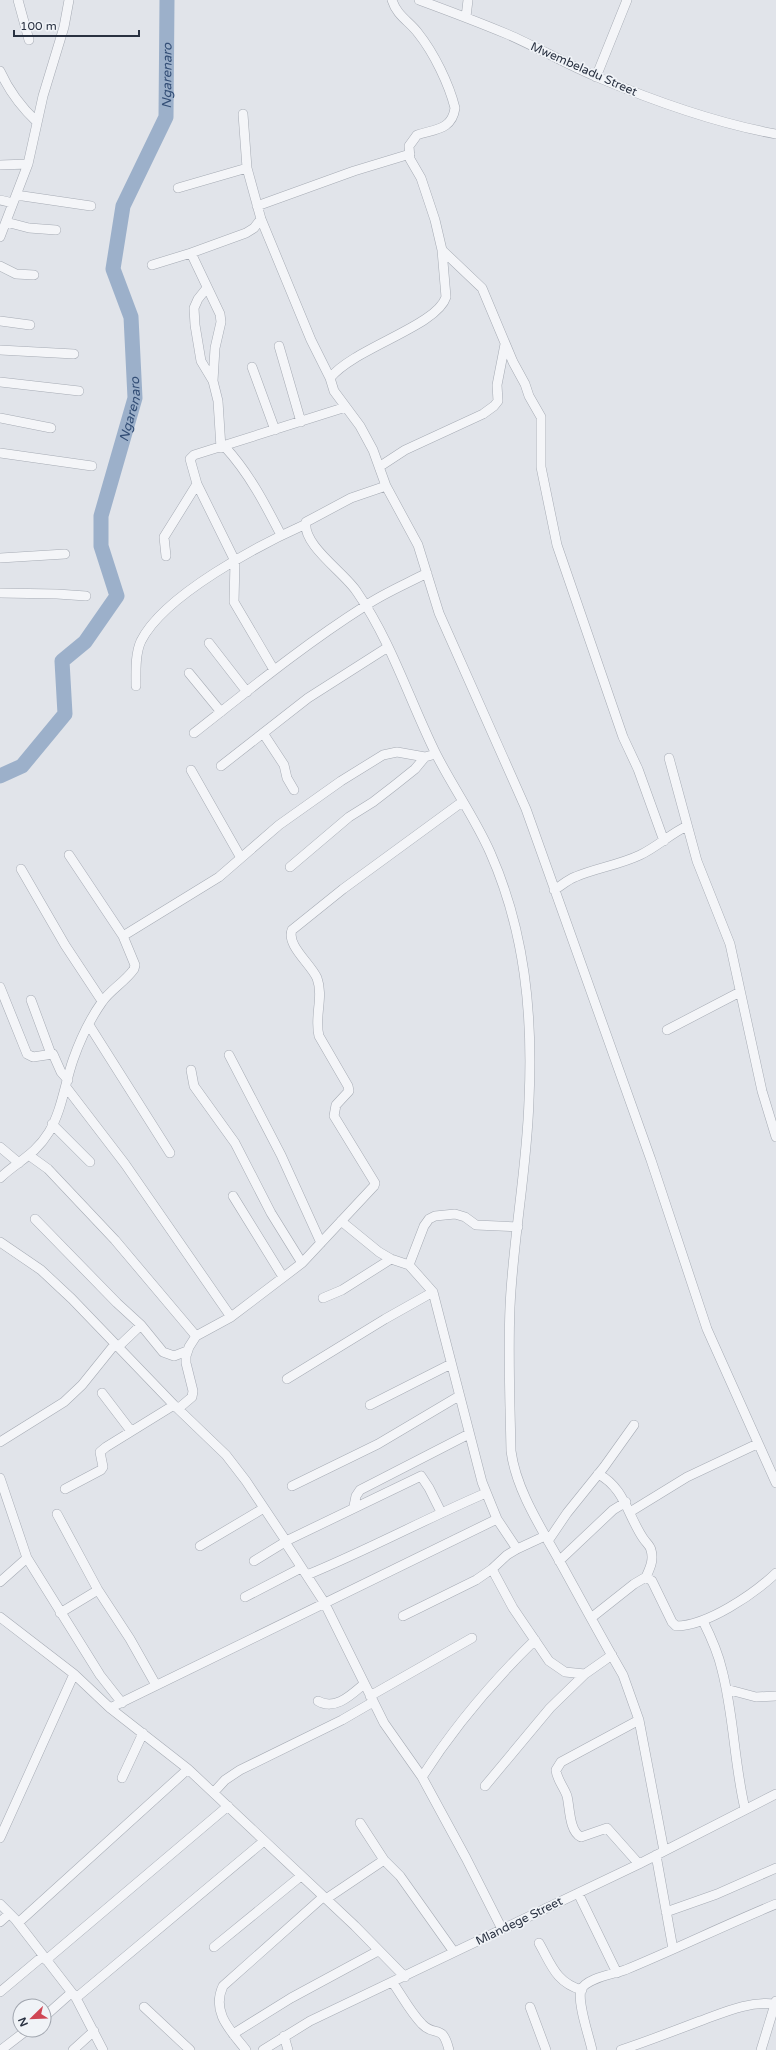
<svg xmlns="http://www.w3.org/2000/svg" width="776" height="2050" font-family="'Varela Round',sans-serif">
  <rect width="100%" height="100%" fill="#e1e4ea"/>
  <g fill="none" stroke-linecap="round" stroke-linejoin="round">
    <path stroke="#9cb0ca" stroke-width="15" id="s1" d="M0,776L22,766L65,714L62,661L85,642L117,596L101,546V516L135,398L131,317L113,269L123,206L166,117L167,0"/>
    <defs>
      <path id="minor" d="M18,0L29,40
        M392,0C397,16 409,21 418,33C434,53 449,84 455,108C452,130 435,129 417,135L409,146L410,159L421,178L435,220L442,250L446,297C437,326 354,348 330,378L334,391L360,426L373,450L386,486L418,545L439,613L526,809L651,1160L707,1329L776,1483
        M419,0C449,11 478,22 507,34C537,47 566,64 597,77C654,101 715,123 776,134
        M466,17L468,0
        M0,71C9,91 21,107 37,122
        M596,77L627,0
        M243,114L247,168L261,219L311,340L330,378
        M0,165L28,164
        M178,188L247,168
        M16,195L91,206
        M0,200L13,203
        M257,206L354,171L410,154
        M6,222L29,228L56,230
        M0,237L28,164L43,96L64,27L69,0
        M442,250L482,288L513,362L525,384L529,396L541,417V467L557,545L623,737L638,769L664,841
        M191,253L220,314L221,322L215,348L213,381L218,401L221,448
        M152,265L191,253L246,233L254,228L261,219
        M0,266L16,274L34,275
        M206,289L198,299L194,308L195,325L201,361L213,381
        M0,321L30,325
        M279,346L301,422
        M0,350L74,354
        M252,367L275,430
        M0,382L79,391
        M0,418L51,428
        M225,447C249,473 265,504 281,535
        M0,453L92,466
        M379,467L405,450L483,414L494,406L498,401L497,385L505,344
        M386,486L351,498L306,522C302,545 345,573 357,592C391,641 409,699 435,752C452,786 475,818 490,852C525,931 533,1014 529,1100C527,1169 513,1238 510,1307C508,1355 510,1403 511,1451C516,1489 540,1526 559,1560C580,1598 601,1637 623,1675L639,1720L664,1851
        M166,556L164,537L197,484
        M0,558L65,554
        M0,593L57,594L86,596
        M209,643L247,692
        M274,670L234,602L235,561L197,484L190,459L194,455L346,407
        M189,673L221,712
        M136,686C136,672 135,654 141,641C164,595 259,545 306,524
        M194,733C250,689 305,644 365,606C384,593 406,584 427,573
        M263,733L284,765L287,778L294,790
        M669,758L697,861L730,944L762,1091L776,1137
        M221,766L308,698L388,647
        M191,770L241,858
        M290,867L349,817L373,802L395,785L415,769L425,757
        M21,869L65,945L102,1001
        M554,890C561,886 567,880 575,877C596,868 619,865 640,855C657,847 670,834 687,826
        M123,936L219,877L279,825L341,781L383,755L397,752L425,757L432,755L435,752
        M0,987L27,1054L33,1057L53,1054L61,1072L68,1080
        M31,1000L51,1054
        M89,1025L170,1153
        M667,1030L740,992
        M229,1055L281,1155L321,1243
        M191,1070L194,1086L235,1143L271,1213L302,1263
        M66,1087L125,1164L231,1317
        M52,1124L90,1162
        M0,1147L19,1163
        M30,1156L48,1169L115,1240L196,1336
        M0,1178C18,1161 35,1155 49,1132C62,1110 65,1083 73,1060C80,1040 90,1019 102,1002C110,990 125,982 134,969L135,965L123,936L69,855
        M233,1196L283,1277
        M35,1219L117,1303L141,1325L163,1352L174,1356L187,1351
        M341,1221L379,1252L391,1259L409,1265L433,1292L482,1482L497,1519L517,1549
        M0,1242L41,1270L72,1299L174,1405L226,1455L246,1481L286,1541L285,1542L324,1602L384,1723L422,1777L466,1858L502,1929
        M409,1265L424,1226L429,1219L435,1216L455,1214L465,1217L476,1225L518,1227
        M323,1298L342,1290L391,1259
        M118,1347L141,1325
        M287,1379L385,1319L433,1292
        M102,1393L131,1431
        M370,1405L451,1364
        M179,1408L192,1397L193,1391L186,1363V1356L189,1347L196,1336L231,1317L302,1263L374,1186L375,1183L334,1116L336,1105L349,1091L348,1086L319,1036C314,1017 324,997 317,978C311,964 286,945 292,930L343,889L462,802
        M0,1442L64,1402L82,1385L115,1344
        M598,1474C624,1487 628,1516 643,1538C646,1543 650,1545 651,1550C654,1560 650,1568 646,1577
        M0,1478L27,1558L100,1675L122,1703
        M292,1486L378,1444L459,1396
        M65,1489L101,1470L103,1467L100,1452L106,1447L174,1405
        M354,1506L356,1496L360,1490L469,1434
        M630,1512L687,1477L757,1444
        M57,1514L98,1590L130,1639L156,1685
        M286,1541L421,1476L429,1488L441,1512
        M548,1541L567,1513L604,1467L634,1425
        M200,1546L264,1508
        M254,1561L285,1542
        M559,1561L613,1510L626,1502
        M492,1569L513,1608L549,1661L565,1672L585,1674
        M307,1575C368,1550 425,1519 486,1493
        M0,1582L27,1558
        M245,1597L301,1568
        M60,1613L98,1590
        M403,1616L476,1580L492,1569L507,1555L517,1549L545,1536
        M0,1617L74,1674L110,1708L188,1769L355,1926L405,1977
        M591,1618L634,1584L646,1577L652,1581L672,1622L676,1626C707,1626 754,1594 776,1573
        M703,1621C711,1637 718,1652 722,1670C734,1716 734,1763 745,1809
        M726,1689L756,1697L776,1696
        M370,1696L472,1638
        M318,1701C335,1711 351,1695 364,1684
        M110,1708L497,1519
        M422,1777C454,1727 492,1682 535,1640
        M122,1778L143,1733
        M485,1786L550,1708L585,1674L612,1655
        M214,1792L225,1780L240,1770L342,1720L373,1702
        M360,1823L384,1860L400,1876L454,1952
        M0,1838L74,1674
        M656,1855L673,1949
        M639,1864L607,1828L581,1837C569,1831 570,1808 567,1796C564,1787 557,1780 556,1770L561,1762L639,1720
        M578,1893L617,1973
        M326,1899L384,1860
        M0,1904L15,1919L76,1998L103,2050
        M666,1912L717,1894L776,1868
        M0,1922L9,1914
        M18,1923L188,1769
        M539,1943C551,1964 556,1983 582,1990
        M214,1947L301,1876
        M46,1960L228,1806
        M393,1983C402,1996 411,2013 422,2024C435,2038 442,2022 449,2050
        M0,1992L43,1956
        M76,1998L264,1841
        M144,2007L190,2050
        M530,2007L546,2050
        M44,2017L71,1993
        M233,2034L291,1998L378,1951
        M284,2036L288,2050
        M1,2050L27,2030
        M73,2050L94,2031
        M246,2050C230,2030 211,2012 223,1986L323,1897
        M263,2050L310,2021L639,1864L776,1794
        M592,2050C589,2036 577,2002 581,1990C586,1978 614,1974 625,1970C676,1949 725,1925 776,1904
        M621,2050C648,2041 674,2031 700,2021C725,2012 748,2001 775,2004
        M761,2050L776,2001"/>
    </defs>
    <use href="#minor" stroke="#a6abb4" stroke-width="10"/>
    <use href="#minor" stroke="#f4f5f8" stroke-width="9"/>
  </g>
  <g text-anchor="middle" stroke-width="3.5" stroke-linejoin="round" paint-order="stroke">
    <g font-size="12" fill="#293141" stroke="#f0f3f7">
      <text transform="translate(584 69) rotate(24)" y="4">Mwembeladu Street</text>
      <text transform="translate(519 1921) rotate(-26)" y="4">Mlandege Street</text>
    </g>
    <g font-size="13" font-style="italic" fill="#334e76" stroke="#f0f3f7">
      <text dy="5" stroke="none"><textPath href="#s1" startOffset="772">Ngarenaro</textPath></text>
      <text dy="5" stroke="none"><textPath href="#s1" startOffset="424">Ngarenaro</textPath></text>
    </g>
  </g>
  <g transform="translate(32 2018) rotate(247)"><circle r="19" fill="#f0f3f7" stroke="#a0a5ae"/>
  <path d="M0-3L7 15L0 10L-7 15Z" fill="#cf4654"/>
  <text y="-6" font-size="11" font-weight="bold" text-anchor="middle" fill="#293141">N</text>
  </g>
  <path d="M14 30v6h125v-6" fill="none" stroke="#293141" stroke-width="2"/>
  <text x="20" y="30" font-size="12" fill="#293141" stroke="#f0f3f7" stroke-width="3" paint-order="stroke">100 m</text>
</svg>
